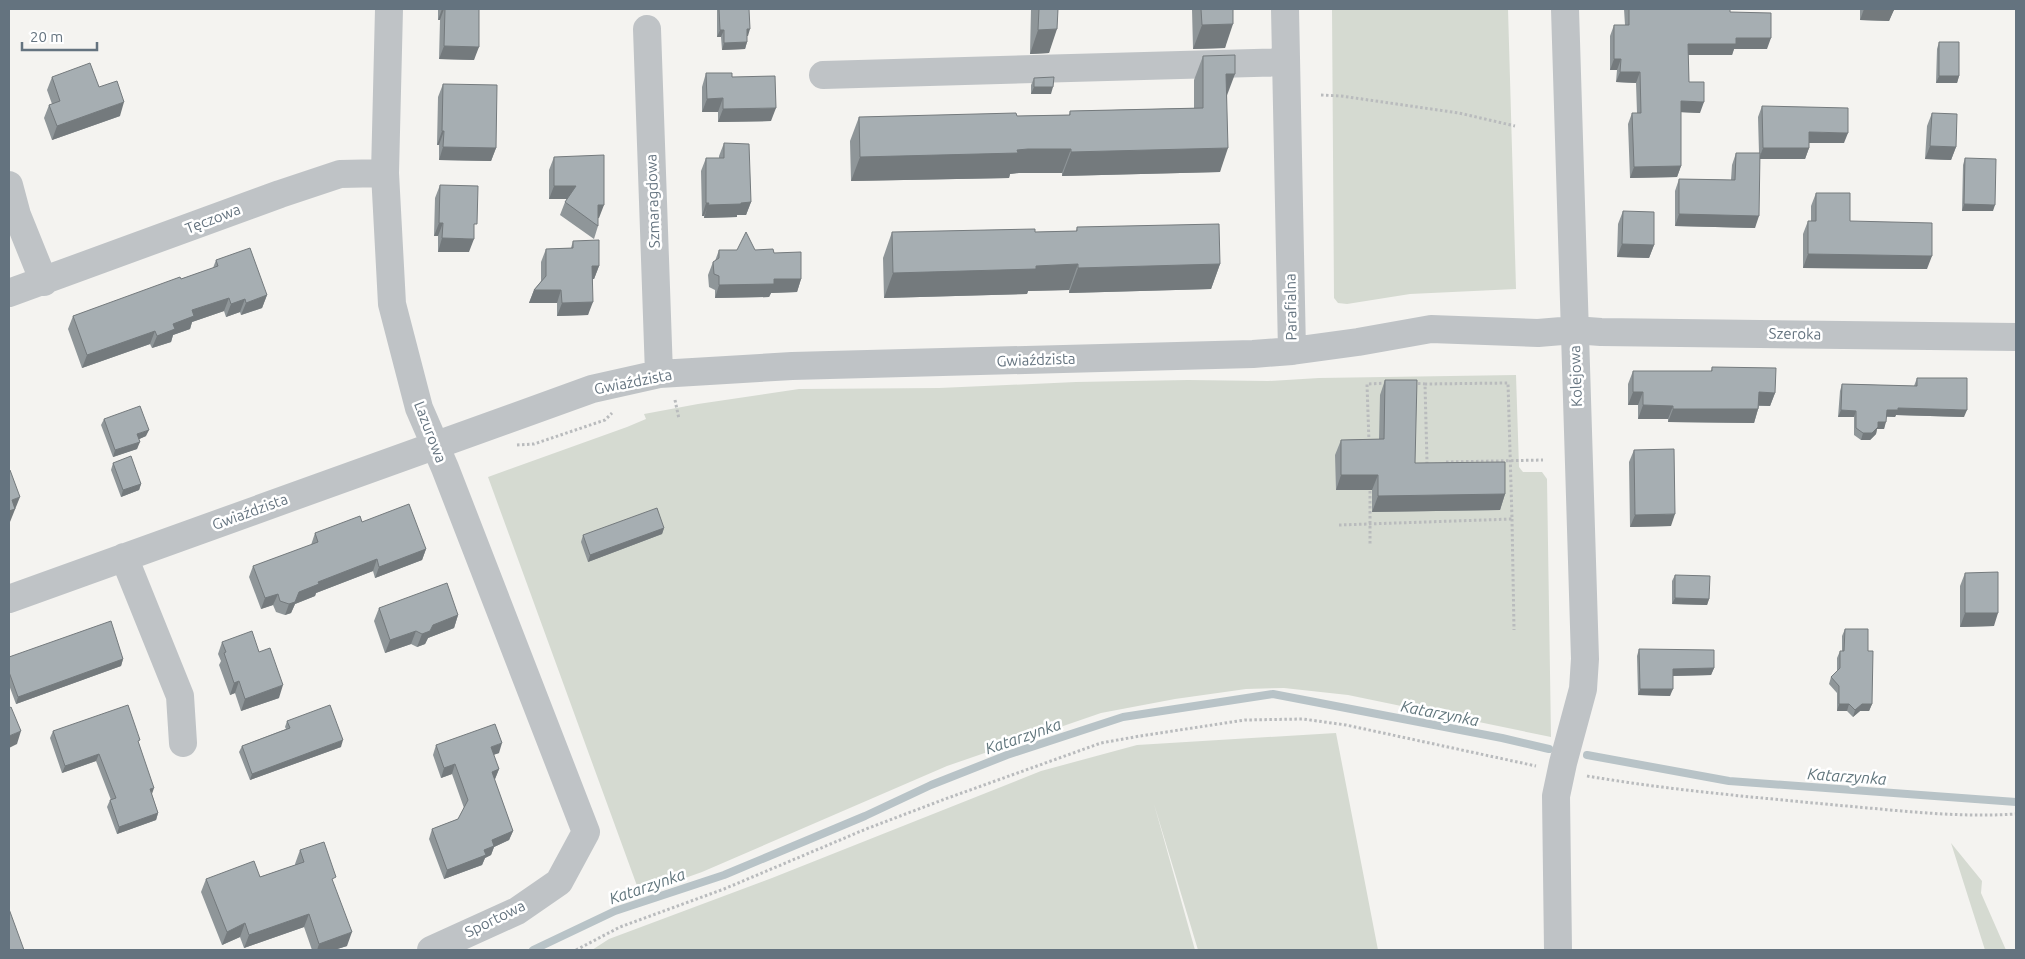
<svg xmlns="http://www.w3.org/2000/svg" width="2025" height="959" font-family="Ubuntu,sans-serif">
  <rect width="100%" height="100%" fill="#f4f3f0"/>
  <path fill="#d5dad1" d="M1332,9H1508L1516,289L1410,294L1347,304L1338,303L1334,298Z
    M1516,375L1519,467L1523,472H1542L1547,479L1551,737L1348,695L1284,688L1246,689L1175,699L1101,713L947,766L702,872L640,894L488,477L627,427L646,419L644,414L698,404L799,389L939,388L1076,382L1188,380L1268,381L1319,378Z
    M1336,733L1378,950H1198L1154,804L1195,950H592L609,939L772,878L1041,771L1137,745Z
    M1951,843L1982,881L1981,893L2006,950H1985Z"/>
  <g fill="none" stroke-linecap="round" stroke-linejoin="round">
    <path stroke="#b8c3c7" stroke-width="8" d="M1587,755L1729,781L2016,802
      M533,950L615,911L724,875L865,816L931,785L1007,755L1123,717L1273,694L1502,738L1549,749"/>
    <path stroke="#b9bbbd" stroke-width="3" stroke-dasharray="2.5 2.5" stroke-linecap="butt" d="M1321,95L1341,96L1459,113L1515,126
      M1413,383L1425,384
      M675,400L679,419
      M1369,442L1367,384L1387,383
      M517,445L534,444L605,420L612,413
      M1446,462L1543,460
      M1370,486V546
      M1512,519L1514,630
      M1339,525L1512,519L1508,383L1425,384L1427,463L1424,466
      M1587,776C1669,790 1752,797 1835,805C1895,810 1956,818 2016,814
      M576,950L620,927L724,889L866,829L945,799L1101,743L1140,736L1245,720L1303,719L1346,725L1536,766"/>
    <path stroke="#bfc3c6" stroke-width="28" d="M389,9L385,173L392,304L419,408L445,468L586,832L559,882L517,911L431,950
      M1285,9L1292,351
      M647,29L659,374
      M823,75L1286,62
      M9,185L17,215L44,282
      M9,293L280,194L340,174L385,173
      M124,557L180,696L183,743
      M9,599L592,389L659,374L792,366L1253,354L1292,351L1358,342L1431,329L1538,333L1574,330L1601,332L2016,337
      M1558,950L1556,796L1563,763L1583,689L1585,659L1565,9"/>
  </g>
  <path fill="#8f9699" d="M438,9H479L474,60L439,59L440,20H438Z
    M717,9H749L747,36V42L745,49L722,50L721,37H717Z
    M1031,9H1058L1049,53L1030,54Z
    M1192,9H1233L1225,48L1193,49Z
    M1624,9H1730V12L1767,49H1734L1732,55H1688L1689,82L1700,113L1681,112V166L1677,177L1630,178L1628,124L1632,113H1637L1636,83L1616,82L1617,70H1610V36L1614,25H1625Z
    M1860,9H1894L1889,21L1860,20Z
    M1939,42L1959,76L1957,83H1936L1937,49Z
    M1203,56L1227,97L1220,172L1062,176V173H1019L1010,174L1009,178L851,181L850,141L859,117L1017,116L1069,115L1070,111L1194,108V80Z
    M706,73L732,77L771,121L718,122V112H702V87Z
    M52,77L99,87L120,116L52,140L44,118L49,105L52,104L47,90Z
    M1034,78L1051,94H1031V85Z
    M443,84L496,148L491,161L439,160V145H437L438,97Z
    M1762,106L1844,143H1809V148L1805,159H1760L1755,228L1675,226V191L1679,179L1731,180L1732,165L1736,153H1759L1758,117Z
    M1932,113L1956,147L1951,160L1925,159L1927,126Z
    M724,143L751,202L746,215H737V217L704,218V216H702L701,171L706,158H719V156Z
    M554,157L599,218H598V226L594,239L560,215L565,202L567,199H549V170Z
    M1965,158L1993,211H1962L1963,165Z
    M440,185L469,252H438V236H434L435,198Z
    M1816,193L1850,221L1927,269L1803,268V234L1808,221H1811V206Z
    M1623,211L1654,245L1649,258L1617,257L1618,224Z
    M1077,227L1220,264L1211,289L1069,293V290L1028,291L1027,294L884,298L883,258L892,232H1035L1076,231Z
    M573,241L599,266L594,279H593L588,315L557,316V303H529L534,290L541,281V262L546,249L571,248Z
    M719,250H755L774,253L801,279L797,292L771,293L769,297L715,298V290L709,287L708,275L713,262L715,261Z
    M216,260L267,295L262,308L241,315L240,312L226,317L224,311L192,322L190,329L173,335L171,342L152,348L150,344L82,368L68,329L73,316L213,268Z
    M1712,367L1775,393L1770,406H1759L1754,423L1668,422V419H1638V405H1628V384L1633,371H1711Z
    M1917,378L1964,417L1896,415L1895,417H1886L1884,429H1877L1876,434L1870,440H1861L1854,435V417H1838L1840,391L1842,384L1914,386Z
    M1385,380L1415,463L1505,494L1500,510L1372,512V490H1336L1335,455L1341,440L1379,439L1380,395Z
    M104,419L146,436L139,439L137,449L113,457L101,425Z
    M1634,450L1671,526L1630,527L1629,462Z
    M113,463L141,484L139,490L121,497L111,470Z
    M362,522L426,549L422,560L375,578L373,571L316,593L315,596L295,604L291,613L285,615L276,612L273,605L261,609L249,577L253,566L311,545L315,533Z
    M664,528L662,534L588,562L581,542L583,535Z
    M1965,573L1994,626L1960,627V586Z
    M1675,575L1709,599L1707,605L1672,604V581Z
    M379,608L458,615L454,628L428,638L425,644L417,647L411,644L385,653L374,621Z
    M1845,629L1868,651L1872,704L1869,711H1860L1853,717L1847,711H1837V693L1829,684L1831,677L1837,671V658L1840,651H1842V636Z
    M222,642L259,652L279,698L241,711L235,693L230,695L219,665L221,661L218,654Z
    M1639,649L1714,668L1711,675L1673,676L1670,696L1638,695L1637,656Z
    M9,657L123,659L121,666L16,704L9,685Z
    M287,721L341,747L250,780L239,752L242,746L286,729L285,727Z
    M53,731L139,744L152,795L158,813L156,820L117,834L107,807L110,800H111L96,761L62,773L50,738Z
    M436,745L499,753L493,755L499,769L495,779H494L513,831L509,840L494,847L491,855L485,858L482,865L444,879L429,839L432,829L458,819L464,808L452,774L441,778L433,755Z
    M300,850L334,884L347,946L334,950H312L304,927L244,948L240,937L222,945L201,892L206,879L260,877L295,865V864Z"/>
  <path fill="#747a7d" d="M442,9H444L440,20H438Z
    M1864,9H1876L1894,10L1889,21L1860,20Z
    M1233,24L1225,48L1193,49L1202,25Z
    M747,29H750L748,36H744Z
    M1057,29L1049,53L1030,54L1038,30Z
    M720,30H724L721,37H717Z
    M1736,38H1771L1767,49H1734L1732,55H1684L1688,44Z
    M747,42L745,49L722,50L724,43Z
    M444,46L479,47L474,60L439,59Z
    M1614,59H1621L1617,70H1610Z
    M1620,72H1640L1636,83L1616,82Z
    M1226,74H1235L1226,98Z
    M1939,76H1959L1957,83H1936Z
    M1034,87H1053L1051,94H1031Z
    M723,98L718,112H702L707,99Z
    M1681,101L1704,102L1700,113L1677,112Z
    M124,102L120,116L52,140L57,126Z
    M776,108L771,121L718,122L723,109Z
    M442,131H444L439,145H437Z
    M1809,132L1848,133L1844,143H1805Z
    M1930,146L1956,147L1951,160L1925,159Z
    M443,147L496,148L491,161L439,160Z
    M1228,148L1220,172L1062,176L1071,152Z
    M1763,148H1809L1805,159H1759Z
    M1028,149H1071L1062,173H1019L1010,174L1009,178L851,181L860,157Z
    M1681,166L1677,177L1630,178L1634,167Z
    M554,186H576L571,199H549Z
    M751,202L746,215H737V217L704,218L708,205Z
    M706,203H709L704,216H702Z
    M1964,204L1995,205L1993,211H1962Z
    M598,205H604L599,218L593,219Z
    M1679,214L1759,216L1755,228L1675,226Z
    M439,223H443L438,236H434Z
    M442,238L474,239L469,252H438Z
    M1622,244L1654,245L1649,258L1617,257Z
    M1808,254L1932,256L1927,269L1803,268Z
    M1078,264L1069,290L1028,291L1027,294L884,298L893,273Z
    M1220,264L1211,289L1069,293L1078,268Z
    M592,266H599L594,279H587Z
    M774,279H801L797,292L771,293L769,297L715,298L719,285Z
    M534,290H561L557,303H529Z
    M267,295L262,308L241,315L246,303Z
    M229,298L224,311L192,322L190,329L173,335L171,342L152,348L157,336L192,310Z
    M245,299L240,312L226,317L231,304Z
    M593,302L588,315L557,316L562,303Z
    M155,331L150,344L82,368L87,355Z
    M1633,392H1643L1638,405H1628Z
    M1759,392L1775,393L1770,406L1755,405Z
    M1643,405L1673,406L1668,419H1638Z
    M1898,408L1967,410L1964,417L1896,415L1895,417L1884,416L1887,410Z
    M1673,409H1758L1754,423L1668,422Z
    M1841,410L1856,411L1854,417H1838Z
    M1878,422H1886L1884,429H1877L1876,434L1870,440H1861L1863,433Z
    M149,430L146,436L135,441L137,434Z
    M140,442L137,449L113,457L115,450Z
    M1341,475H1378L1372,490H1336Z
    M141,484L139,490L121,497L123,490Z
    M1505,494L1500,510L1372,512L1378,496Z
    M20,497L10,522H9V507L12,500Z
    M1675,514L1671,526L1630,527L1635,515Z
    M664,528L662,534L588,562L590,555Z
    M426,549L422,560L375,578L379,567Z
    M377,559L373,571L316,593L315,596L295,604L291,613L285,615L289,604L299,592L318,582Z
    M278,594L273,605L261,609L265,598Z
    M1675,598L1709,599L1707,605L1672,604Z
    M1965,613H1998L1994,626L1960,627Z
    M458,615L454,628L428,638L425,644L417,647L422,634L433,625Z
    M416,631L411,644L385,653L390,640Z
    M123,659L121,666L16,704L18,697Z
    M1714,668L1711,675L1670,676L1673,669Z
    M239,681L235,693L230,695L234,683Z
    M283,685L279,698L241,711L245,699Z
    M1640,689H1673L1670,696L1638,695Z
    M1839,704H1849L1847,711H1837Z
    M1862,704H1872L1869,711H1860L1853,717L1855,710Z
    M21,731L17,744L9,748V736Z
    M343,740L341,747L250,780L252,774Z
    M502,743L499,753L487,757L491,747Z
    M99,754L96,761L62,773L65,766Z
    M455,764L452,774L441,778L444,768Z
    M499,769L495,779L488,781L492,772Z
    M154,788L152,794L150,789Z
    M158,813L156,820L117,834L119,827Z
    M513,831L509,840L494,847L491,855L485,858L482,865L444,879L447,870L484,850L492,840Z
    M309,914L304,927L244,948L249,935Z
    M245,923L240,937L222,945L227,932Z
    M352,932L347,946L334,950H317L319,944Z"/>
  <path fill="#a6aeb2" stroke="#747a7d" d="M445,9H479V47L444,46Z
    M719,9H749L750,29H747V42L724,43V30H720Z
    M1039,9H1058L1057,29L1038,30Z
    M1201,9H1233V24L1202,25Z
    M1629,9H1730V12L1771,13V38H1736V44H1688L1689,82H1704V102L1681,101V166L1634,167L1632,113H1641L1640,72H1620L1621,59H1614V25H1629Z
    M1876,9H1894V10Z
    M1939,42H1959V76H1939Z
    M1235,55V74H1226L1228,148L1071,152V149H1028L1017,150L1018,153L860,157L859,117L1016,113L1017,116L1070,115V111L1203,108V56Z
    M90,63L99,87L117,81L124,102L57,126L49,105L60,101L52,77Z
    M706,73H732V77L775,76L776,108L723,109V98L707,99Z
    M1054,77L1053,87H1034V78Z
    M443,84L497,85L496,148L443,147L444,131H442Z
    M1762,106L1848,108V133L1809,132V148H1763Z
    M1932,113L1957,114L1956,147L1930,146Z
    M724,143L749,144L751,202L741,203V204L708,205L709,203H706V158H724Z
    M1736,153H1760L1759,216L1679,214V179L1735,180Z
    M604,155V205H598V226L565,202L576,186H554V157Z
    M1965,158L1996,159L1995,205L1964,204Z
    M440,185L478,186L477,224H474V239L442,238L443,223H439Z
    M1816,193H1850V221L1932,223V256L1808,254V221H1816Z
    M1623,211L1654,212V245L1622,244Z
    M1219,224L1220,264L1078,268V264L1036,266V269L893,273L892,232L1035,229V232L1077,231V227Z
    M746,232L755,250L773,249L774,253L801,252V279H774V284L719,285V276L714,274L713,262L719,258V250H737Z
    M599,240V266H592L593,302L562,303L561,290H534L546,276V249L573,248V241Z
    M250,248L267,295L246,303L245,299L231,304L229,298L192,310L194,316L173,324L175,329L157,336L155,331L87,355L73,316L180,277L181,279L218,266L216,260Z
    M1712,367L1776,368L1775,393L1759,392L1758,409H1673V406L1643,405V392H1633V371H1712Z
    M1917,378H1967V410L1898,408V410H1887L1886,422H1878V427L1872,433H1863L1856,428V411L1841,410L1842,384L1917,386Z
    M1385,380H1417L1415,463L1505,462V494L1378,496V475H1341V440L1384,439Z
    M140,406L149,430L137,434L140,442L115,450L104,419Z
    M1674,449L1675,514L1635,515L1634,450Z
    M131,456L141,484L123,490L113,463Z
    M9,470H10L20,497L12,500L15,509L9,511Z
    M409,504L426,549L379,567L377,559L318,582L319,584L299,592L295,602L289,604L280,601L278,594L265,598L253,566L318,542L315,533L360,516L362,522Z
    M657,508L664,528L590,555L583,535Z
    M1998,572V613H1965V573Z
    M1675,575L1710,576L1709,599L1675,598Z
    M447,583L458,615L433,625L430,631L422,634L416,631L390,640L379,608Z
    M111,621L123,659L18,697L9,672V657Z
    M1845,629H1868V651H1873L1872,704H1862L1855,710L1849,704H1839V686L1831,677L1840,668V651H1844Z
    M252,631L259,652L270,648L283,685L245,699L239,681L234,683L224,653L226,652L222,642Z
    M1639,649L1714,650V668L1673,669V689H1640Z
    M128,705L140,740L138,741L154,788L150,789L158,813L119,827L110,800L116,798L99,754L65,766L53,731Z
    M330,705L343,740L252,774L242,746L290,728L287,721Z
    M11,707L21,731L9,736V708Z
    M495,724L502,743L491,747L499,769L492,772L513,831L492,840L494,846L484,850L486,855L447,870L432,829L458,819L468,800L455,764L444,768L436,745Z
    M324,842L336,877L332,879L352,932L319,944L309,914L249,935L245,923L227,932L206,879L254,861L260,877L304,862L300,850Z
    M9,909L24,950H9Z"/>
  <g text-anchor="middle" stroke-width="5" stroke-linejoin="round" paint-order="stroke">
    <g font-size="15" fill="#64737f" stroke="#fff">
      <text transform="translate(653 201) rotate(-92)" y="5">Szmaragdowa</text>
      <text transform="translate(213 219) rotate(-21)" y="5">Tęczowa</text>
      <text transform="translate(1291 307) rotate(-91)" y="5">Parafialna</text>
      <text transform="translate(1795 334) rotate(1)" y="5">Szeroka</text>
      <text transform="translate(1036 360) rotate(-2)" y="5">Gwiaździsta</text>
      <text transform="translate(1576 376) rotate(-92)" y="5">Kolejowa</text>
      <text transform="translate(633 382) rotate(-11)" y="5">Gwiaździsta</text>
      <text transform="translate(430 432) rotate(69)" y="5">Lazurowa</text>
      <text transform="translate(250 512) rotate(-20)" y="5">Gwiaździsta</text>
      <text transform="translate(495 919) rotate(-26)" y="5">Sportowa</text>
    </g>
    <g font-size="16" font-style="italic" fill="#60757c" stroke="#fff">
      <text transform="translate(1440 713) rotate(11)" y="6">Katarzynka</text>
      <text transform="translate(1023 736) rotate(-19)" y="6">Katarzynka</text>
      <text transform="translate(1847 776) rotate(4)" y="6">Katarzynka</text>
      <text transform="translate(647 886) rotate(-19)" y="6">Katarzynka</text>
    </g>
  </g>
  <rect width="2025" height="959" fill="none" stroke="#64737f" stroke-width="20"/>
  <path d="M22 42v8h75v-8" fill="none" stroke="#64737f" stroke-width="2.5"/>
  <text x="30" y="42" font-size="15" fill="#64737f" stroke="#ffffff" stroke-width="4" paint-order="stroke">20 m</text>
</svg>
